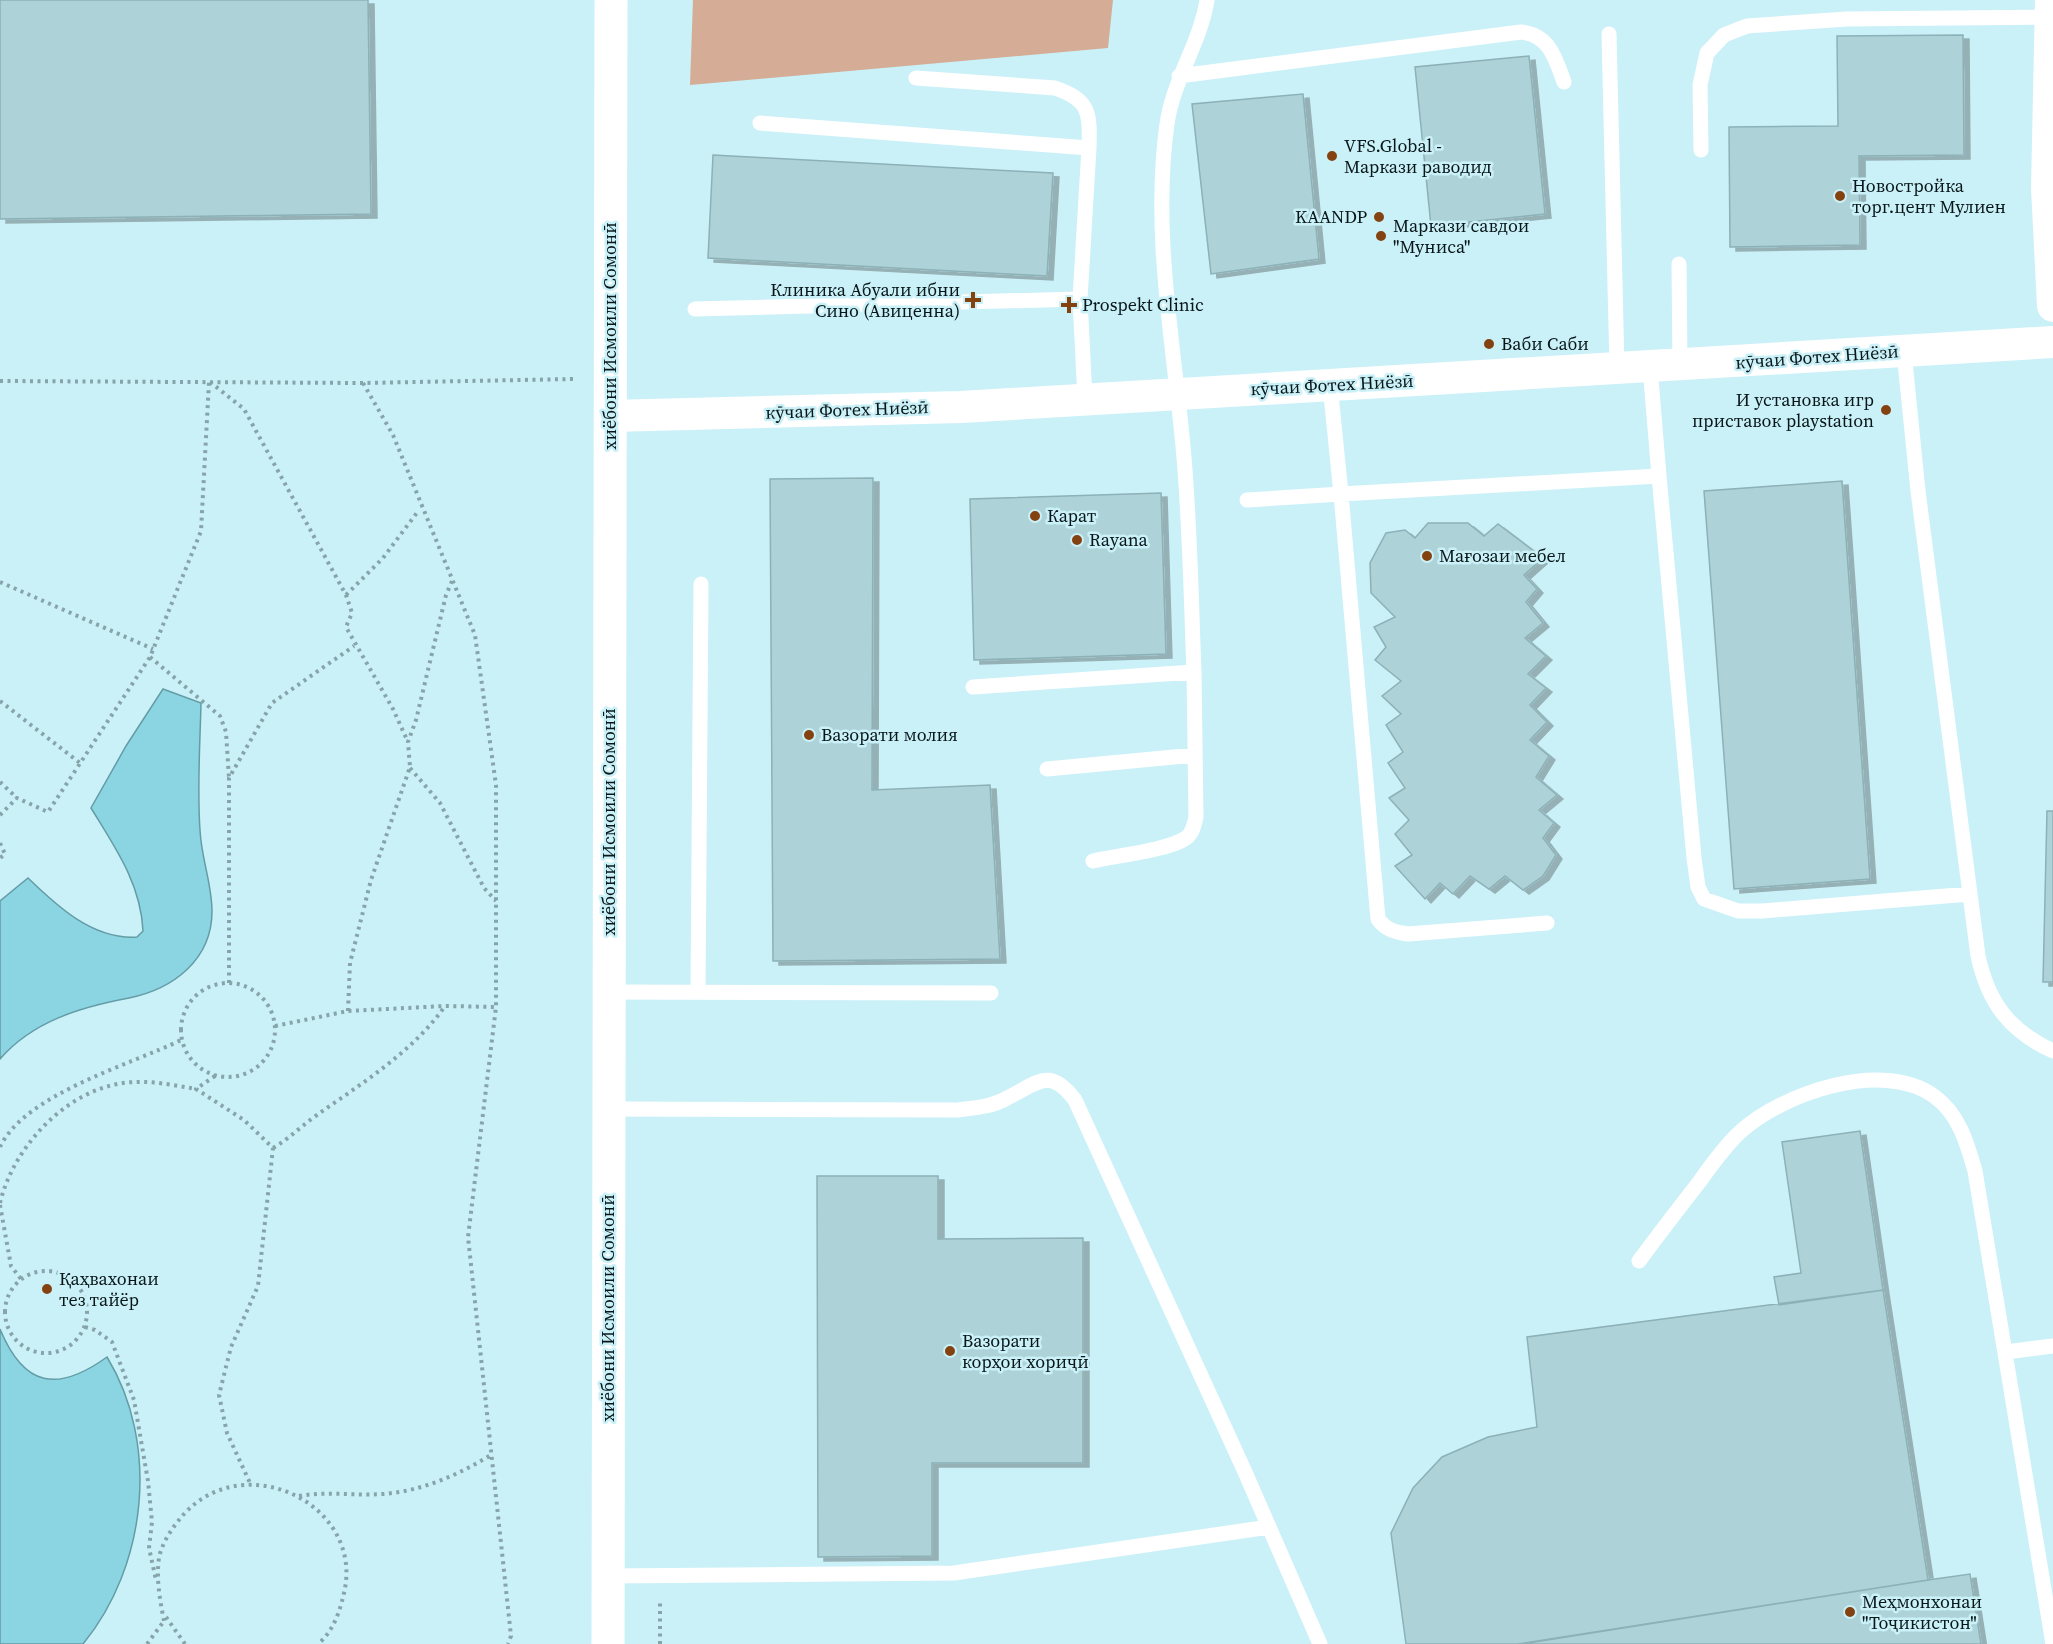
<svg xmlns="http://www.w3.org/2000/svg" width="2053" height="1644" font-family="'Source Serif 4',serif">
  <defs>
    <filter id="shadow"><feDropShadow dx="6" dy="4" stdDeviation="0" flood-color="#0004"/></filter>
  </defs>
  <rect width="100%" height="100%" fill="#cbf1f8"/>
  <path fill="#d5ac95" d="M693,0H1113L1108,48L690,85Z"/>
  <path fill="#8bd5e2" stroke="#649ca6" stroke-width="1.5" d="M163,689L201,703C200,745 197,788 200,830C201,857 212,884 212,911C212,960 173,989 129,998C81,1007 33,1021 0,1059V901L28,878C57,906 93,940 137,937L143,931C141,884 115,847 91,808L126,746Z
    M0,1329C24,1387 57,1393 107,1357C160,1444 147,1566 83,1644H0Z"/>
  <path fill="#add3d9" stroke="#8cb1b7" stroke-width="1.5" filter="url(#shadow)" d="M0,0H368L371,214L0,219Z
    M1963,35L1964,155L1859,156L1860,245L1730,247L1729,127L1838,126L1837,36Z
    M1529,56L1545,214L1431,226L1415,67Z
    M1303,94L1319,259L1211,274L1192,104Z
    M713,155L1053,173L1047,276L708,258Z
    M873,478L872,790L990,785L1000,959L773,961L770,479Z
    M1842,481L1870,879L1734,889L1704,491Z
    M1161,493L1166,654L974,660L970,499Z
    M1428,523H1468L1484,536L1498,524L1543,558L1524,575L1537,589L1526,602L1543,623L1525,638L1546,656L1528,674L1546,688L1530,705L1547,722L1530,740L1549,756L1536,777L1557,795L1539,810L1554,823L1543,838L1556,855L1543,876L1523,890L1505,876L1489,889L1470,876L1453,894L1440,883L1425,899L1395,866L1412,855L1395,834L1409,820L1389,798L1405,788L1388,763L1403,752L1386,725L1401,714L1382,696L1401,681L1375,660L1386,647L1374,627L1395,617L1371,593L1370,563L1386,533L1405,530L1415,538Z
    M2047,811H2053V982H2043Z
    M1860,1131L1883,1290L1779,1305L1774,1277L1801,1273L1782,1142Z
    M817,1176H938V1239L1083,1238V1463H932V1556L818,1557Z
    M1883,1290L1928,1580L1518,1644H1406L1391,1533L1413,1488L1442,1457L1488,1437L1537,1427L1527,1337Z
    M1970,1574L1981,1644H1522L1928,1580Z
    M1970,1574L1981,1644H1522L1928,1580Z"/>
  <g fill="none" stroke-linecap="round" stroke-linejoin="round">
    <path stroke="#86a4aa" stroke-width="4" stroke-dasharray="3 4.5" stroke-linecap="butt" d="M0,381L363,383L574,379
      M210,382L244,409L346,595L352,613L346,627L393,709L408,742
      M363,383L393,435L475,635L496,785V1007L468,1237L511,1636L508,1644
      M0,582L153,649
      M346,595L383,558L419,510
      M150,657L220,716L226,732L229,778
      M0,701L80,763
      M410,768L440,803L484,888L496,901
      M0,782L17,798
      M0,815L17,798L48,812L150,657L201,531L209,382
      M0,843L5,854L0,858
      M181 1030a47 47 0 1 1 94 0a47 47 0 1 1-94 0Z
      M229,983V778L272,703L354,646
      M348,1011L350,963L371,880L410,767L408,742L416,720L446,595L452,581
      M275,1026L348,1011L445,1006L496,1007
      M215,1076L196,1089L244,1120L273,1148L258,1286L231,1347L219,1395L227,1433L250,1483
      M0,1147C25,1094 130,1065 181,1040
      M273,1148C289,1139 301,1126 317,1115C362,1083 413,1052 445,1006
      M0,1203C14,1144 72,1083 136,1082C156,1081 177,1086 196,1089
      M0,1205L11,1266L21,1279
      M5 1312a41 41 0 1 1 82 0a41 41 0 1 1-82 0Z
      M85,1327L95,1330L112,1342L134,1400L148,1481L152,1522L149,1548L156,1580
      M299,1496C327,1491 355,1496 383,1494C422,1491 458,1475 491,1455
      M147,1644L164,1621
      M185,1644L166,1617L164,1621C160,1600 156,1580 159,1558C162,1542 173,1527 183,1515C245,1446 365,1505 344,1593C340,1611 333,1632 318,1644
      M660,1644V1601"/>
    <path stroke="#fff" stroke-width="15" d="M1609,34L1617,368
      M1179,76L1521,32C1549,35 1555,57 1564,82
      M916,78L1055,88C1090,100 1090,113 1089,148
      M760,123L1089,148L1080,299L1085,399
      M1701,150L1700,85L1707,53L1724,35L1747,26L1847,19L2050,17
      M1679,264L1680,365
      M695,309L1080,299
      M1904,352L1918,491L1978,956C1988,1002 2009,1031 2053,1051
      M1650,367L1659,476
      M1330,385L1341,494L1659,476L1694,858L1698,887L1704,899L1738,911H1762L1970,894
      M1247,500L1341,494L1378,919C1386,930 1395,932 1408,934L1547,923
      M973,687L1194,672C1191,597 1190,521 1183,446C1173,339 1152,231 1167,124C1173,80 1200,44 1207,0
      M1047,769L1195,755
      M1093,861C1115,856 1169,850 1186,838C1193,833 1194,825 1196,817L1194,672
      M609,992L991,993
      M698,992L701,584
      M609,1109L957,1110C974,1108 992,1107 1007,1098C1038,1083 1049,1066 1075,1100L1245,1472L1320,1644
      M1639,1261C1659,1234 1679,1208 1700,1181C1712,1164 1725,1146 1740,1132C1783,1093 1882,1059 1934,1096C1959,1114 1967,1143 1975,1171L2053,1644
      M2006,1352L2053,1346
      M607,1576L954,1573L1269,1527"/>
    <path stroke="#fff" stroke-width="32" d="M2051,0L2047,188L2053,306
      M611,416L961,407L2053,342"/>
    <path stroke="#fff" stroke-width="33" d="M608,1644L611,0"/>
  </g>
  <g fill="#854211" stroke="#cbf1f8" stroke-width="2">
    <circle cx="1332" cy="156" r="6"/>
    <circle cx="1840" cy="196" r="6"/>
    <circle cx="1379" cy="217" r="6"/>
    <circle cx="1381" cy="236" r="6"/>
    <path d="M970 291h6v6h6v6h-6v6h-6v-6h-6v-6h6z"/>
    <path d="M1066 296h6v6h6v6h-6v6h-6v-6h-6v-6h6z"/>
    <circle cx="1489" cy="344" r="6"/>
    <circle cx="1886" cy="410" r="6"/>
    <circle cx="1035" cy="516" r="6"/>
    <circle cx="1077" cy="540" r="6"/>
    <circle cx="1427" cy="556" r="6"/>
    <circle cx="809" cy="735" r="6"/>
    <circle cx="47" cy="1289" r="6"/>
    <circle cx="950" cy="1351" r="6"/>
    <circle cx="1850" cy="1612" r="6"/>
  </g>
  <g text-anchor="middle" stroke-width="5" stroke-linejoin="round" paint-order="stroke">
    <g font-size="18" fill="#081619" stroke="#cbf1f8" text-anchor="start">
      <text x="1344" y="152">VFS.Global -<tspan x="1344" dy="21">Маркази раводид</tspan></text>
      <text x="1852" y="192">Новостройка<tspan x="1852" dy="21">торг.цент Мулиен</tspan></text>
      <text x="1367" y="223" text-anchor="end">KAANDP</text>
      <text x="1393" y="232">Маркази савдои<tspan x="1393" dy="21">"Муниса"</tspan></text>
      <text x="960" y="296" text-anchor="end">Клиника Абуали ибни<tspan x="960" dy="21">Сино (Авиценна)</tspan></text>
      <text x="1082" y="311">Prospekt Clinic</text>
      <text x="1501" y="350">Ваби Саби</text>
      <text x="1874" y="406" text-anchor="end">И установка игр<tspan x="1874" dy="21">приставок playstation</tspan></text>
      <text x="1047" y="522">Карат</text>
      <text x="1089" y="546">Rayana</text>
      <text x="1439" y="562">Мағозаи мебел</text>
      <text x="821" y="741">Вазорати молия</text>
      <text x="59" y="1285">Қаҳвахонаи<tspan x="59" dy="21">тез тайёр</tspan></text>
      <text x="962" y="1347">Вазорати<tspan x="962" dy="21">корҳои хориҷӣ</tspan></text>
      <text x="1862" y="1608">Меҳмонхонаи<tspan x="1862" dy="21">"Тоҷикистон"</tspan></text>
    </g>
    <g font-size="18" fill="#081619" stroke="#cbf1f8">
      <text transform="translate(610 336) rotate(-90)" y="6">хиёбони Исмоили Сомонӣ</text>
      <text transform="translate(1817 357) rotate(-4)" y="6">кӯчаи Фотех Ниёзӣ</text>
      <text transform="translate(1332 385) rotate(-3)" y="6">кӯчаи Фотех Ниёзӣ</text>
      <text transform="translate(847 410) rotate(-2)" y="6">кӯчаи Фотех Ниёзӣ</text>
      <text transform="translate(609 822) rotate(-90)" y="6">хиёбони Исмоили Сомонӣ</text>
      <text transform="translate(608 1308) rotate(-90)" y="6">хиёбони Исмоили Сомонӣ</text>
    </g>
  </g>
</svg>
